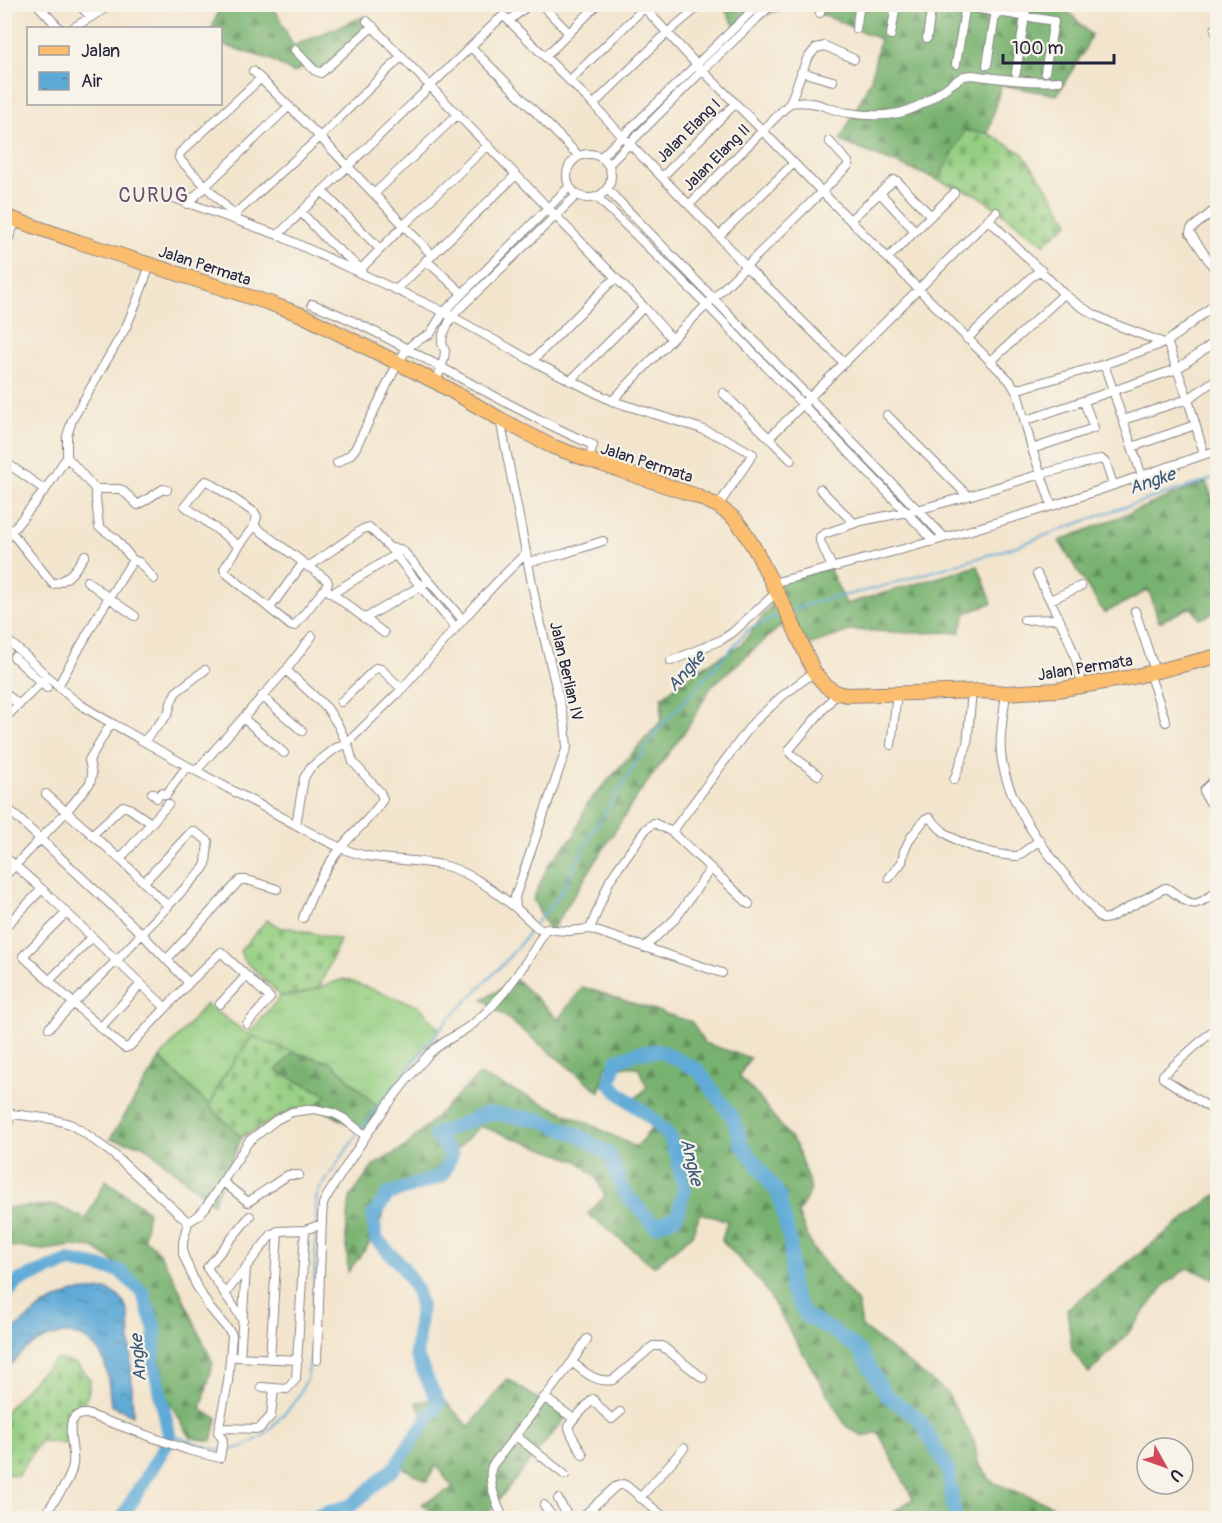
<svg xmlns="http://www.w3.org/2000/svg" width="1222" height="1523" font-family="Pangolin,sans-serif">
  <defs>
    <pattern id="grass-tufts" width="24" height="20" patternUnits="userSpaceOnUse" patternTransform="scale(1.5)"><rect width="24" height="20" fill="#95cf82"/><path d="M3 7l-1-3M5 7V3M7 7l1-3M15 17l-1-3M17 17v-4M19 17l1-3" fill="none" stroke="#80b171"/></pattern>
    <pattern id="forest-firs" width="22" height="20" patternUnits="userSpaceOnUse" patternTransform="scale(1.5)"><rect width="22" height="20" fill="#78b270"/><path d="M5 1l3.5 6h-7zM16 11l3.5 6h-7z" fill="#62905d"/></pattern>
    <pattern id="cemetery-stones" width="16" height="16" patternUnits="userSpaceOnUse" patternTransform="scale(1.5)"><rect width="16" height="16" fill="#95cf82"/><path d="M2 7V4a2 2 0 0 1 4 0v3zM10 15v-3a2 2 0 0 1 4 0v3z" fill="#80b171"/></pattern>
    <pattern id="water-ripples" width="26" height="14" patternUnits="userSpaceOnUse" patternTransform="scale(1.5)"><rect width="26" height="14" fill="#5eaad7"/><path d="M2 4q2-2 4 0t4 0M15 11q2-2 4 0t4 0" fill="none" stroke="#4d8ab0"/></pattern>
  </defs>
  <rect width="100%" height="100%" fill="#f7f3e8"/>
  <filter id="ink" filterUnits="userSpaceOnUse"><feTurbulence type="fractalNoise" baseFrequency=".0167" numOctaves="2"/><feDisplacementMap in="SourceGraphic" scale="12" xChannelSelector="R" yChannelSelector="G"/><feConvolveMatrix kernelMatrix="1 2 1 2 8 2 1 2 1" color-interpolation-filters="sRGB"/></filter>
  <filter id="wash" filterUnits="userSpaceOnUse"><feTurbulence type="fractalNoise" baseFrequency=".008" numOctaves="4" result="noise"/><feDisplacementMap in="SourceGraphic" scale="24" xChannelSelector="R" yChannelSelector="G"/><feGaussianBlur stdDeviation="1.35" result="paint"/><feColorMatrix in="noise" values="0 0 0 0 0 0 0 0 0 0 0 0 0 0 0 0 0 1.4 0 .05"/><feComposite in="paint" operator="in"/></filter>
  <g filter="url(#wash)">
    <rect width="100%" height="100%" fill="#f3e5cd"/>
    <path fill="url(#grass-tufts)" stroke="#5c785e" stroke-width="1.5" d="M344,979L420,1007L440,1030L378,1107L332,1063L293,1052L252,1036L220,1082L210,1107L160,1058L206,1004L248,1034L281,996L300,994Z"/>
    <path fill="url(#forest-firs)" stroke="#4d6a56" stroke-width="1.5" d="M260,4L276,11L293,46L365,16L368,34L322,74L309,64L293,73L272,60L223,45L221,42L220,28H212L221,5Z
      M722,5H790L736,28Z
      M800,5H1062L1091,35L1084,51L1057,95L1001,85L988,133L965,131L938,180L840,141L871,79L880,39Z
      M1206,482L1213,500L1217,499V611L1200,619L1191,607L1159,622L1149,590L1104,613L1059,541Z
      M978,566L992,603L966,613L960,632L911,633L853,630L799,648L783,624L711,687L688,727L635,799L550,933L533,899L549,864L574,836L587,804L661,721L662,697L693,673L742,644L772,604L766,584L829,568L846,604Z
      M517,980L558,1019L583,987L692,1022L704,1043L750,1058L739,1076L760,1099L796,1145L811,1189L798,1214L813,1249L858,1303L862,1327L947,1393L974,1441L978,1463L992,1482L1051,1505L1048,1518H884L913,1499L878,1432L863,1437L846,1426L763,1285L722,1240L727,1221L700,1213L692,1235L654,1266L588,1214L605,1196L596,1177L578,1161L480,1126L412,1193L391,1195L373,1239L348,1272L346,1236L350,1198L374,1165L405,1147L479,1075L585,1122L636,1147L654,1126L630,1104L647,1087L638,1067L606,1066L600,1092L483,999Z
      M293,1052L332,1063L378,1107L377,1123L368,1135L316,1106L327,1095L276,1071Z
      M160,1058L242,1137L213,1203L143,1145L110,1139Z
      M106,1180L148,1211L144,1238L160,1254L175,1280L213,1363L201,1410L217,1418L212,1441L191,1438L167,1399L152,1310L130,1273L94,1248L73,1246L44,1250L5,1246V1208L55,1205L86,1219Z
      M1217,1194V1279L1187,1268L1165,1285L1125,1337L1089,1373L1072,1350L1067,1309Z
      M507,1379L566,1417L484,1518H442L421,1504L453,1488L436,1465L427,1481L403,1468L425,1420L416,1402L442,1398L469,1427Z"/>
    <path fill="url(#cemetery-stones)" stroke="#5c785e" stroke-width="1.5" d="M965,131L988,133L1022,153L1044,183L1069,222L1044,244L978,195L938,180Z
      M267,920L282,928H291L340,940L319,988L300,994L281,996L243,959L240,951Z
      M252,1036L293,1052L276,1071L327,1095L316,1106L292,1110L242,1137L210,1107L220,1082Z
      M57,1359L76,1364L90,1379L88,1394L72,1424L69,1444L40,1441L18,1475L5,1474L4,1415L6,1411L37,1376Z"/>
    <path fill="url(#water-ripples)" stroke="#406689" stroke-width="1.5" d="M107,1290C121,1296 124,1301 129,1315L133,1415L111,1405C109,1390 109,1373 103,1359C101,1352 94,1346 88,1341C71,1327 45,1336 28,1348C19,1354 12,1364 5,1371V1339L18,1326L43,1306L74,1292Z"/>
    <g fill="none" stroke-linecap="round" stroke-linejoin="round">
      <path stroke="#5eaad7" stroke-width="2" d="M791,611L811,603L881,587L1008,549L1112,511L1218,477
        M536,923L560,894L593,831L656,732L749,629L783,614
        M362,1129L377,1107L443,1025L505,962L533,928
        M316,1223V1199L320,1189L358,1133
        M169,1434L210,1448L228,1451L245,1446L263,1436L295,1402L307,1379L312,1350L316,1229"/>
      <path stroke="#5eaad7" stroke-width="14" d="M4,1296L20,1280L70,1261L120,1271L143,1293L155,1330L153,1361L169,1434L167,1443L126,1511L123,1518
        M310,1518L352,1505L395,1467L420,1429L439,1404L416,1355L421,1306L416,1289L403,1267L376,1239L373,1216L388,1194L442,1176L452,1155L435,1135L488,1113L541,1120L580,1136L609,1154L623,1191L655,1226L677,1216L684,1190L678,1160L669,1136L650,1117L619,1093L610,1083L617,1060L640,1052L660,1051L698,1070L733,1118L741,1143L779,1195L791,1246V1289L806,1316L835,1332L860,1351L886,1395L919,1419L948,1469L955,1518"/>
    </g>
  </g>
  <g filter="url(#ink)">
    <g fill="none" stroke-linecap="round" stroke-linejoin="round">
      <defs>
        <path id="minor" d="M37,4L59,28
          M78,4L91,17
          M541,4L569,33
          M641,4L697,65L763,131L821,191L1010,381L1018,395L1032,449L1052,506
          M925,4L929,9C934,11 938,9 940,4
          M948,4L1054,21L1045,72
          M820,13L822,4
          M510,20L530,4
          M367,21L644,307L672,339
          M73,28L112,4
          M856,29L860,4
          M1215,29L1218,37
          M891,35L896,4
          M927,38L931,10
          M471,47L579,156
          M295,50L314,70L321,73L373,26
          M546,56L598,4
          M956,64L966,4
          M987,65L997,4
          M253,71L320,137L432,255
          M801,72L833,81
          M1016,72L1027,4
          M570,80L644,8
          M790,103C799,102 808,102 817,104C828,107 838,112 849,113C873,117 900,117 922,104C936,96 950,84 964,76L972,75C1001,79 1029,83 1059,81
          M594,104L667,33L698,7
          M567 176a22 22 0 1 1 44 0a22 22 0 1 1-44 0Z
          M601,157L759,4
          M608,165L702,71L771,5
          M662,177L735,104
          M607,189L714,299L944,537
          M322,191L380,249
          M880,193L915,231
          M374,194L458,114
          M597,197L707,305L934,541
          M174,198L278,235L444,312L532,361L612,401L699,428L728,440L753,454L718,506
          M187,204L289,106
          M689,205L790,103L807,59L816,48L825,46L854,59
          M1217,208L1191,229L1190,233L1218,274
          M301,212L325,238L361,269
          M234,215L320,137L402,56
          M237,218L182,162L179,158L180,153L260,79
          M988,219L1064,294L1080,306L1095,315L1114,324L1164,343
          M850,220L894,180L897,181L931,216
          M278,235C351,162 425,92 498,20L503,16L505,17L592,103L623,137L719,236L746,267L775,294L844,363
          M719,236L794,163
          M4,250L16,220
          M888,258L954,193
          M426,260L462,293
          M359,271L404,225L488,145
          M397,289L516,175
          M312,304C356,320 396,343 437,365C488,393 539,421 593,445L589,460
          M967,339L1030,278L1041,270
          M1167,342L1188,399L1204,454
          M532,361L615,278
          M990,362L1064,294
          M1104,364L1142,476
          M570,381L644,307
          M436,382L444,359L445,351L442,343L443,335L452,316L577,195
          M1015,388H1022L1102,365L1167,342L1218,302
          M723,393L769,438L996,212
          M612,401L672,339L848,166V162L829,141
          M887,415L968,496
          M500,419L536,604L565,724L567,747L515,897L516,908L539,929L569,931L590,929L722,973
          M1123,420L1188,399L1218,378
          M1024,421L1177,369L1218,340
          M769,438L791,460
          M1132,447L1195,425
          M1032,449L1094,428L1084,402
          M67,457L95,489L99,527L115,538L133,560L139,562L154,579
          M4,461L45,490
          M337,463L350,455L355,449L398,363L407,349L415,342L430,334L444,312L569,187
          M95,489H119L122,490L138,505L163,489L167,490
          M820,489L854,523
          M4,526L12,533L53,584C69,581 77,567 85,555
          M4,541L45,490L67,457V436L72,420L126,327L137,301L150,265
          M239,546L185,506L203,483L206,481L209,482L255,513L257,517L254,526
          M390,548L400,549L404,552L463,620
          M528,562L563,554L603,541
          M308,567L363,529L369,527L390,548L420,586L456,628
          M832,567L820,541V537L824,534L861,521L917,510L968,496L1041,474L1101,459L1106,463L1113,485
          M1037,574C1054,610 1077,647 1082,687
          M87,581L109,598L135,616
          M773,583L934,541L1052,506L1218,450
          M325,588L297,623L295,626H291L226,573L224,569L239,546L254,526L327,580L328,583L325,588L384,633
          M333,593L395,555
          M1050,600L1081,586
          M270,608L303,563
          M1135,611L1155,671
          M364,619L424,584
          M1024,620L1059,619
          M4,638C32,658 52,685 80,704C100,718 122,728 143,741C180,762 217,783 254,802C283,817 310,834 339,847C373,863 410,857 446,866C472,873 495,892 516,908
          M14,657L47,688
          M671,661L721,640L732,633L777,592
          M1149,673L1166,722
          M58,686L97,617L133,560
          M4,692L19,705
          M1006,693C1004,712 999,734 1001,753C1006,812 1064,873 1100,917L1103,919L1109,918L1165,888H1167C1192,905 1192,911 1218,890
          M262,696L302,731
          M341,702L376,668L381,669L402,689
          M243,718L284,753
          M4,719L47,677
          M144,741L168,714L172,700L176,692L205,670
          M891,745L897,694
          M196,771L285,671
          M818,775L793,756L790,753L789,750L837,693
          M1218,777L1204,790L1205,795L1218,813
          M954,780L967,745L972,691
          M152,793L157,798L161,793L166,795L187,766
          M46,794L120,859L168,906
          M4,805L142,934L189,983
          M296,825L304,778L310,768L336,748L346,744L402,689L475,606L497,582L526,553
          M672,832L752,724L781,697L814,672
          M92,835L123,806L129,808L151,823
          M4,856L42,889L166,1008
          M120,859L168,804
          M4,877L66,812L90,783L92,775L89,760L111,723
          M889,878L902,862L904,851L911,837L925,819L930,818C935,823 939,828 944,832C962,846 996,856 1018,856L1040,840
          M66,913L23,956L74,1004L122,1046L125,1048L130,1046L189,983L221,952L270,998L247,1024
          M303,918C312,893 323,870 340,849C353,832 372,818 383,799L380,792L353,762L349,748L338,725L327,708L288,672L287,669L312,636
          M4,928L42,889
          M590,929L610,880L616,871L646,829L654,823L672,832L749,904
          M644,948L676,918L711,868
          M167,959L240,880H247L277,889
          M49,981L92,937
          M220,1004L246,976
          M1218,1026L1163,1075V1078L1218,1113
          M49,1028L117,960L203,869L206,864L208,841L195,832L192,831L144,882
          M100,1028L141,984
          M4,1113L52,1119L70,1124L83,1132L113,1154L188,1222L183,1242V1254L196,1285L209,1307L231,1333L232,1336L228,1382L218,1432L223,1440L220,1458L188,1450L87,1414C59,1412 76,1449 73,1464C70,1485 52,1500 44,1518
          M4,1137L11,1114
          M223,1182L248,1202L288,1175H299
          M188,1222L198,1216L206,1207L249,1141L276,1120L292,1112L314,1109L333,1113L343,1118L366,1136
          M225,1294L272,1234L278,1231L305,1230L322,1224
          M243,1320L207,1268L250,1216
          M236,1357L298,1360
          M240,1357L246,1268
          M270,1359L278,1231
          M317,1360L322,1217L323,1204L327,1196C358,1147 390,1097 429,1054C442,1041 460,1034 474,1023C502,1001 529,959 547,928
          M572,1362C585,1372 595,1383 613,1380L653,1346H662L703,1378
          M261,1387L287,1389L296,1379L305,1230
          M544,1397L574,1419L593,1399L601,1409L612,1419L620,1412
          M574,1419C572,1421 569,1425 569,1427C568,1430 581,1451 583,1455
          M223,1428L259,1429L271,1416L274,1388
          M516,1436L565,1475
          M640,1498L684,1448
          M558,1499L569,1518
          M544,1505L553,1518
          M503,1518C497,1506 487,1479 492,1466L572,1362L587,1339
          M581,1518L615,1487L623,1484L627,1486L665,1518"/>
        <path id="primary" d="M4,216L79,242L269,303L302,315L436,382L500,419L551,446L589,460L694,495L718,506L735,519L744,531L757,553L790,618L814,672L826,686L837,693L847,695L980,691L1006,693L1057,690L1133,677L1218,656"/>
      </defs>
      <use href="#minor" stroke="#8a8484" stroke-width="10"/>
      <use href="#primary" stroke="#8a8484" stroke-width="16"/>
      <use href="#minor" stroke="#fff" stroke-width="8"/>
      <use href="#primary" stroke="#fbbd6e" stroke-width="14"/>
    </g>
  </g>
  <g text-anchor="middle" stroke-width="4.5" stroke-linejoin="round" paint-order="stroke">
    <g font-size="16" fill="#22223b" stroke="#f7f3e8">
      <text transform="translate(688 130) rotate(-45)" y="6">Jalan Elang I</text>
      <text transform="translate(716 157) rotate(-45)" y="6">Jalan Elang II</text>
      <text transform="translate(205 265) rotate(18)" y="6">Jalan Permata</text>
      <text transform="translate(647 462) rotate(18)" y="6">Jalan Permata</text>
      <text transform="translate(1085 667) rotate(-9)" y="6">Jalan Permata</text>
      <text transform="translate(567 671) rotate(77)" y="6">Jalan Berlian IV</text>
    </g>
    <g font-size="18" font-style="italic" fill="#3a5879" stroke="#f7f3e8">
      <text transform="translate(1152 481) rotate(-19)" y="6">Angke</text>
      <text transform="translate(686 671) rotate(-48)" y="6">Angke</text>
      <text transform="translate(692 1162) rotate(77)" y="6">Angke</text>
      <text transform="translate(138 1358) rotate(-95)" y="6">Angke</text>
    </g>
    <g font-size="20" letter-spacing="1.5" fill="#654d6c" stroke="#f7f3e8">
      <text x="154" y="202">CURUG</text>
    </g>
  </g>
  <rect width="1222" height="1523" fill="none" stroke="#f7f3e8" stroke-width="24"/>
  <rect x="27" y="27" width="195" height="78" fill="#f7f3e8" stroke="#a29fa3" stroke-width="1.5"/>
  <rect x="39" y="46" width="30" height="9" fill="#fbbd6e" stroke="#a29fa3" stroke-width="1.5"/>
  <text x="81" y="57" font-size="18" fill="#22223b">Jalan</text>
  <rect x="39" y="72" width="30" height="18" fill="url(#water-ripples)" stroke="#a29fa3" stroke-width="1.5"/>
  <text x="81" y="87" font-size="18" fill="#22223b">Air</text>
  <g transform="translate(1165 1466) rotate(130)"><circle r="28" fill="#f7f3e8" stroke="#a29fa3" stroke-width="1.5"/>
  <path d="M0-4.5L10 22L0 15L-10 22Z" fill="#d1495b"/>
  <text y="-9" font-size="16" font-weight="bold" text-anchor="middle" fill="#22223b">U</text>
  </g>
  <path d="M1003 54v9h111v-9" fill="none" stroke="#22223b" stroke-width="3"/>
  <text x="1012" y="54" font-size="18" fill="#22223b" stroke="#f7f3e8" stroke-width="4.5" paint-order="stroke">100 m</text>
</svg>
